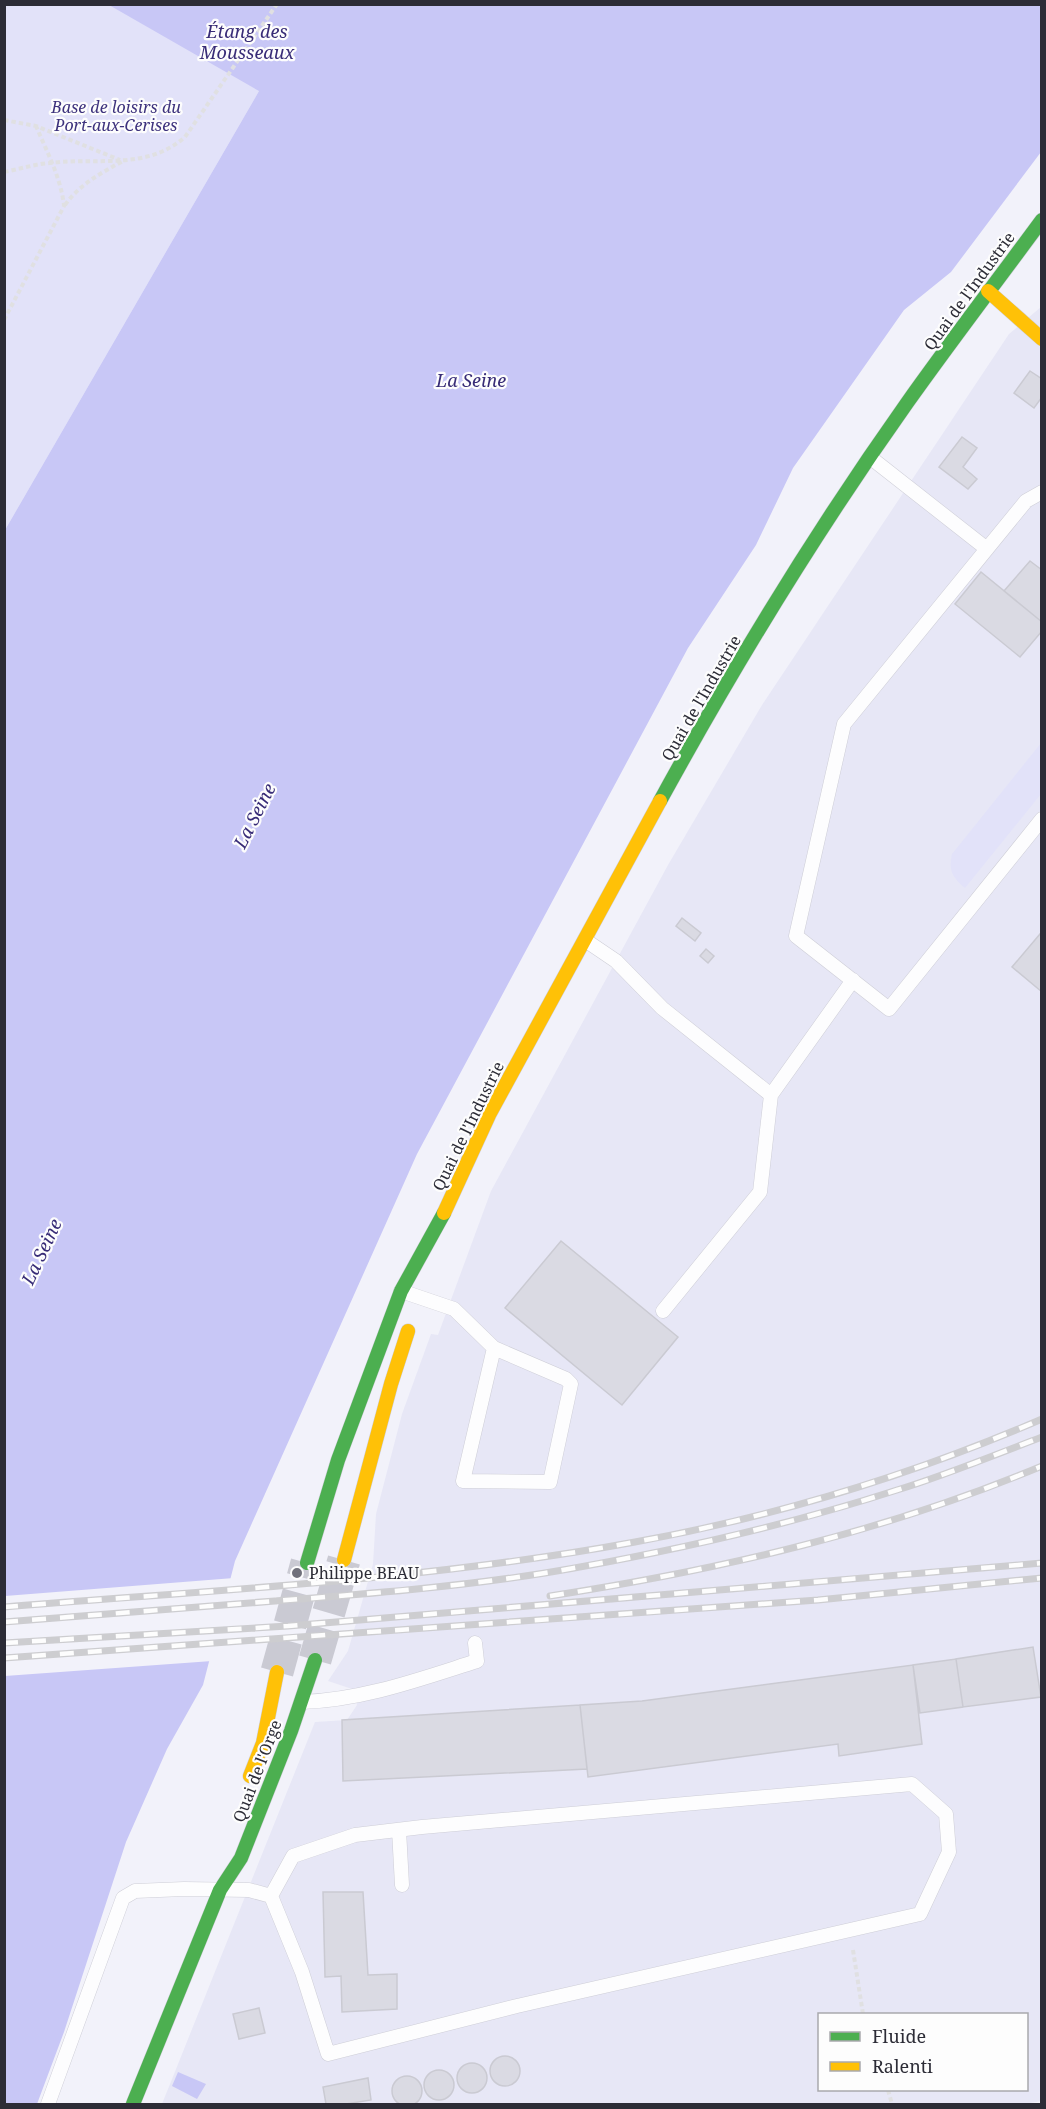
<svg xmlns="http://www.w3.org/2000/svg" width="1046" height="2109" font-family="'Noto Serif',serif">
  <rect width="100%" height="100%" fill="#f2f2fa"/>
  <path fill="#e7e7f6" fill-rule="evenodd" d="M1041,307V2101L1025,2104H162L315,1722L347,1720L357,1705L352,1689L328,1681L348,1651L373,1564L376,1514L402,1414L431,1334L438,1335L491,1191L668,865L762,705L1009,334ZM820,2014H1026V2090H820Z"/>
  <path fill="#e2e2f9" d="M5,5H315L259,91L5,530Z
    M1041,743V794L965,888C953,878 948,871 952,854Z"/>
  <path fill="#c8c7f6" d="M109,5H1041V152L951,272L904,310L793,468L756,545L688,648L417,1154L235,1561L203,1685L167,1749L126,1842L64,2032L37,2104H5V530L259,91Z
    M178,2072L206,2084L197,2099L172,2086Z"/>
  <path fill="#f2f2fa" d="M234,1578L212,1661L5,1676V1596Z"/>
  <path fill="#dadae3" stroke="#cacad2" stroke-width="1.5" d="M1030,371L1042,379V397L1034,408L1014,393Z
    M962,437L977,448L963,467L977,479L968,489L939,467Z
    M1030,561L1042,570V622L1004,591Z
    M981,572L1042,622V631L1020,657L955,604Z
    M682,918L701,933L695,941L676,926Z
    M1040,934L1042,935V992L1012,967Z
    M706,949L714,956L708,963L700,956Z
    M561,1241L678,1337L622,1405L505,1308Z
    M1033,1647L1041,1697L963,1707L956,1659Z
    M956,1659L963,1707L920,1713L913,1665Z
    M913,1665L922,1744L839,1756L838,1744L588,1777L580,1705L642,1701Z
    M580,1705L587,1769L343,1781L342,1720Z
    M323,1892H363L368,1975L397,1974V2009L342,2012L341,1976L325,1977Z
    M259,2008L265,2033L239,2039L233,2014Z
    M490 2071a15 15 0 1 1 30 0a15 15 0 1 1-30 0Z
    M457 2078a15 15 0 1 1 30 0a15 15 0 1 1-30 0Z
    M424 2085a15 15 0 1 1 30 0a15 15 0 1 1-30 0Z
    M392 2091a15 15 0 1 1 30 0a15 15 0 1 1-30 0Z
    M368,2078L371,2100L346,2104H326L323,2087Z"/>
  <g fill="none" stroke-linecap="round" stroke-linejoin="round">
    <path stroke="#cacad3" stroke-width="33" stroke-dasharray="33 16" stroke-linecap="butt" d="M315,1660L344,1560
      M277,1672L307,1563"/>
    <defs>
      <path id="lane" d="M871,458L987,549
        M1042,492L1026,501L844,724L796,936L889,1009L1042,819
        M585,940L616,961L662,1008L771,1095
        M401,1291L454,1309L494,1348L463,1481L550,1482L571,1384L566,1379L494,1348
        M663,1311L760,1192L771,1095L853,980
        M302,1702C363,1700 420,1679 477,1661L475,1643
        M399,1830L402,1885
        M48,2104L123,1898L135,1891L184,1889L249,1890L271,1896L302,1972L328,2054L517,2006L920,1914L949,1852L946,1814L912,1784L422,1827L355,1835L293,1856L271,1896"/>
      <path id="fast" d="M660,801C735,664 817,530 907,403C951,341 997,281 1042,220
        M307,1563L338,1460L401,1291L444,1213
        M133,2104L220,1890L241,1858L291,1731L315,1660"/>
      <path id="slow" d="M988,291L1042,339
        M444,1213L489,1115L660,801
        M344,1560L391,1384L408,1331
        M250,1776L263,1743L277,1672"/>
    </defs>
    <use href="#lane" stroke="#ceced7" stroke-width="15"/>
    <use href="#fast" stroke="#ceced7" stroke-width="15"/>
    <use href="#slow" stroke="#ceced7" stroke-width="15"/>
    <path stroke="#e0e0e2" stroke-width="4" stroke-dasharray="4.5 3" stroke-linecap="butt" d="M4,120L36,126L120,160
      M4,172C20,169 35,164 50,163C97,157 146,171 185,137L277,4
      M65,205C80,184 101,173 123,161
      M4,320L64,206C61,178 47,152 36,126
      M853,1950L863,2014
      M888,2090L892,2104"/>
    <use href="#lane" stroke="#fdfdfe" stroke-width="14"/>
    <use href="#fast" stroke="#4caf50" stroke-width="14"/>
    <use href="#slow" stroke="#ffc107" stroke-width="14"/>
    <defs>
      <path id="rail" d="M550,1596C719,1570 884,1532 1042,1466
        M4,1607C215,1590 427,1580 635,1542C773,1517 912,1475 1042,1419
        M4,1622C95,1615 185,1608 275,1601C365,1594 456,1587 545,1573C664,1553 782,1527 897,1490C946,1475 994,1455 1042,1437
        M4,1643L288,1626L1042,1563
        M4,1658L818,1600L1042,1578"/>
    </defs>
    <use href="#rail" stroke="#cdcdd0" stroke-width="7"/>
    <use href="#rail" stroke="#fdfdfd" stroke-width="4.5" stroke-dasharray="14" stroke-linecap="butt"/>
  </g>
  <circle fill="#71717b" stroke="#fdfdfd" stroke-width="2" cx="297" cy="1573" r="6"/>
  <g text-anchor="middle" stroke-width="4.5" stroke-linejoin="round" paint-order="stroke">
    <g font-size="16" font-style="italic" fill="#3d327d" stroke="#fdfdfd">
      <text x="116" y="113">Base de loisirs du<tspan x="116" dy="18">Port-aux-Cerises</tspan></text>
    </g>
    <g font-size="16" fill="#2c2c36" stroke="#fdfdfd">
      <text transform="translate(969 291) rotate(-54)" y="6">Quai de l'Industrie</text>
      <text transform="translate(701 698) rotate(-60)" y="6">Quai de l'Industrie</text>
      <text transform="translate(468 1126) rotate(-64)" y="6">Quai de l'Industrie</text>
      <text transform="translate(257 1771) rotate(-69)" y="6">Quai de l'Orge</text>
    </g>
    <g font-size="16" fill="#2c2c36" stroke="#fdfdfd" text-anchor="start">
      <text x="309" y="1579">Philippe BEAU</text>
    </g>
    <g font-size="18" font-style="italic" fill="#382c77" stroke="#fdfdfd">
      <text x="247" y="38">Étang des<tspan x="247" dy="21">Mousseaux</tspan></text>
      <text x="471" y="387">La Seine</text>
      <text transform="translate(255 816) rotate(-63)" y="6">La Seine</text>
      <text transform="translate(42 1252) rotate(-65)" y="6">La Seine</text>
    </g>
  </g>
  <rect width="1046" height="2109" fill="none" stroke="#2c2c36" stroke-width="12"/>
  <rect x="818" y="2013" width="210" height="78" fill="#fdfdfd" stroke="#a9a9ad" stroke-width="1.5"/>
  <rect x="830" y="2032" width="30" height="9" fill="#4caf50" stroke="#a9a9ad" stroke-width="1.5"/>
  <text x="872" y="2043" font-size="18" fill="#2c2c36">Fluide</text>
  <rect x="830" y="2062" width="30" height="9" fill="#ffc107" stroke="#a9a9ad" stroke-width="1.5"/>
  <text x="872" y="2073" font-size="18" fill="#2c2c36">Ralenti</text>
</svg>
